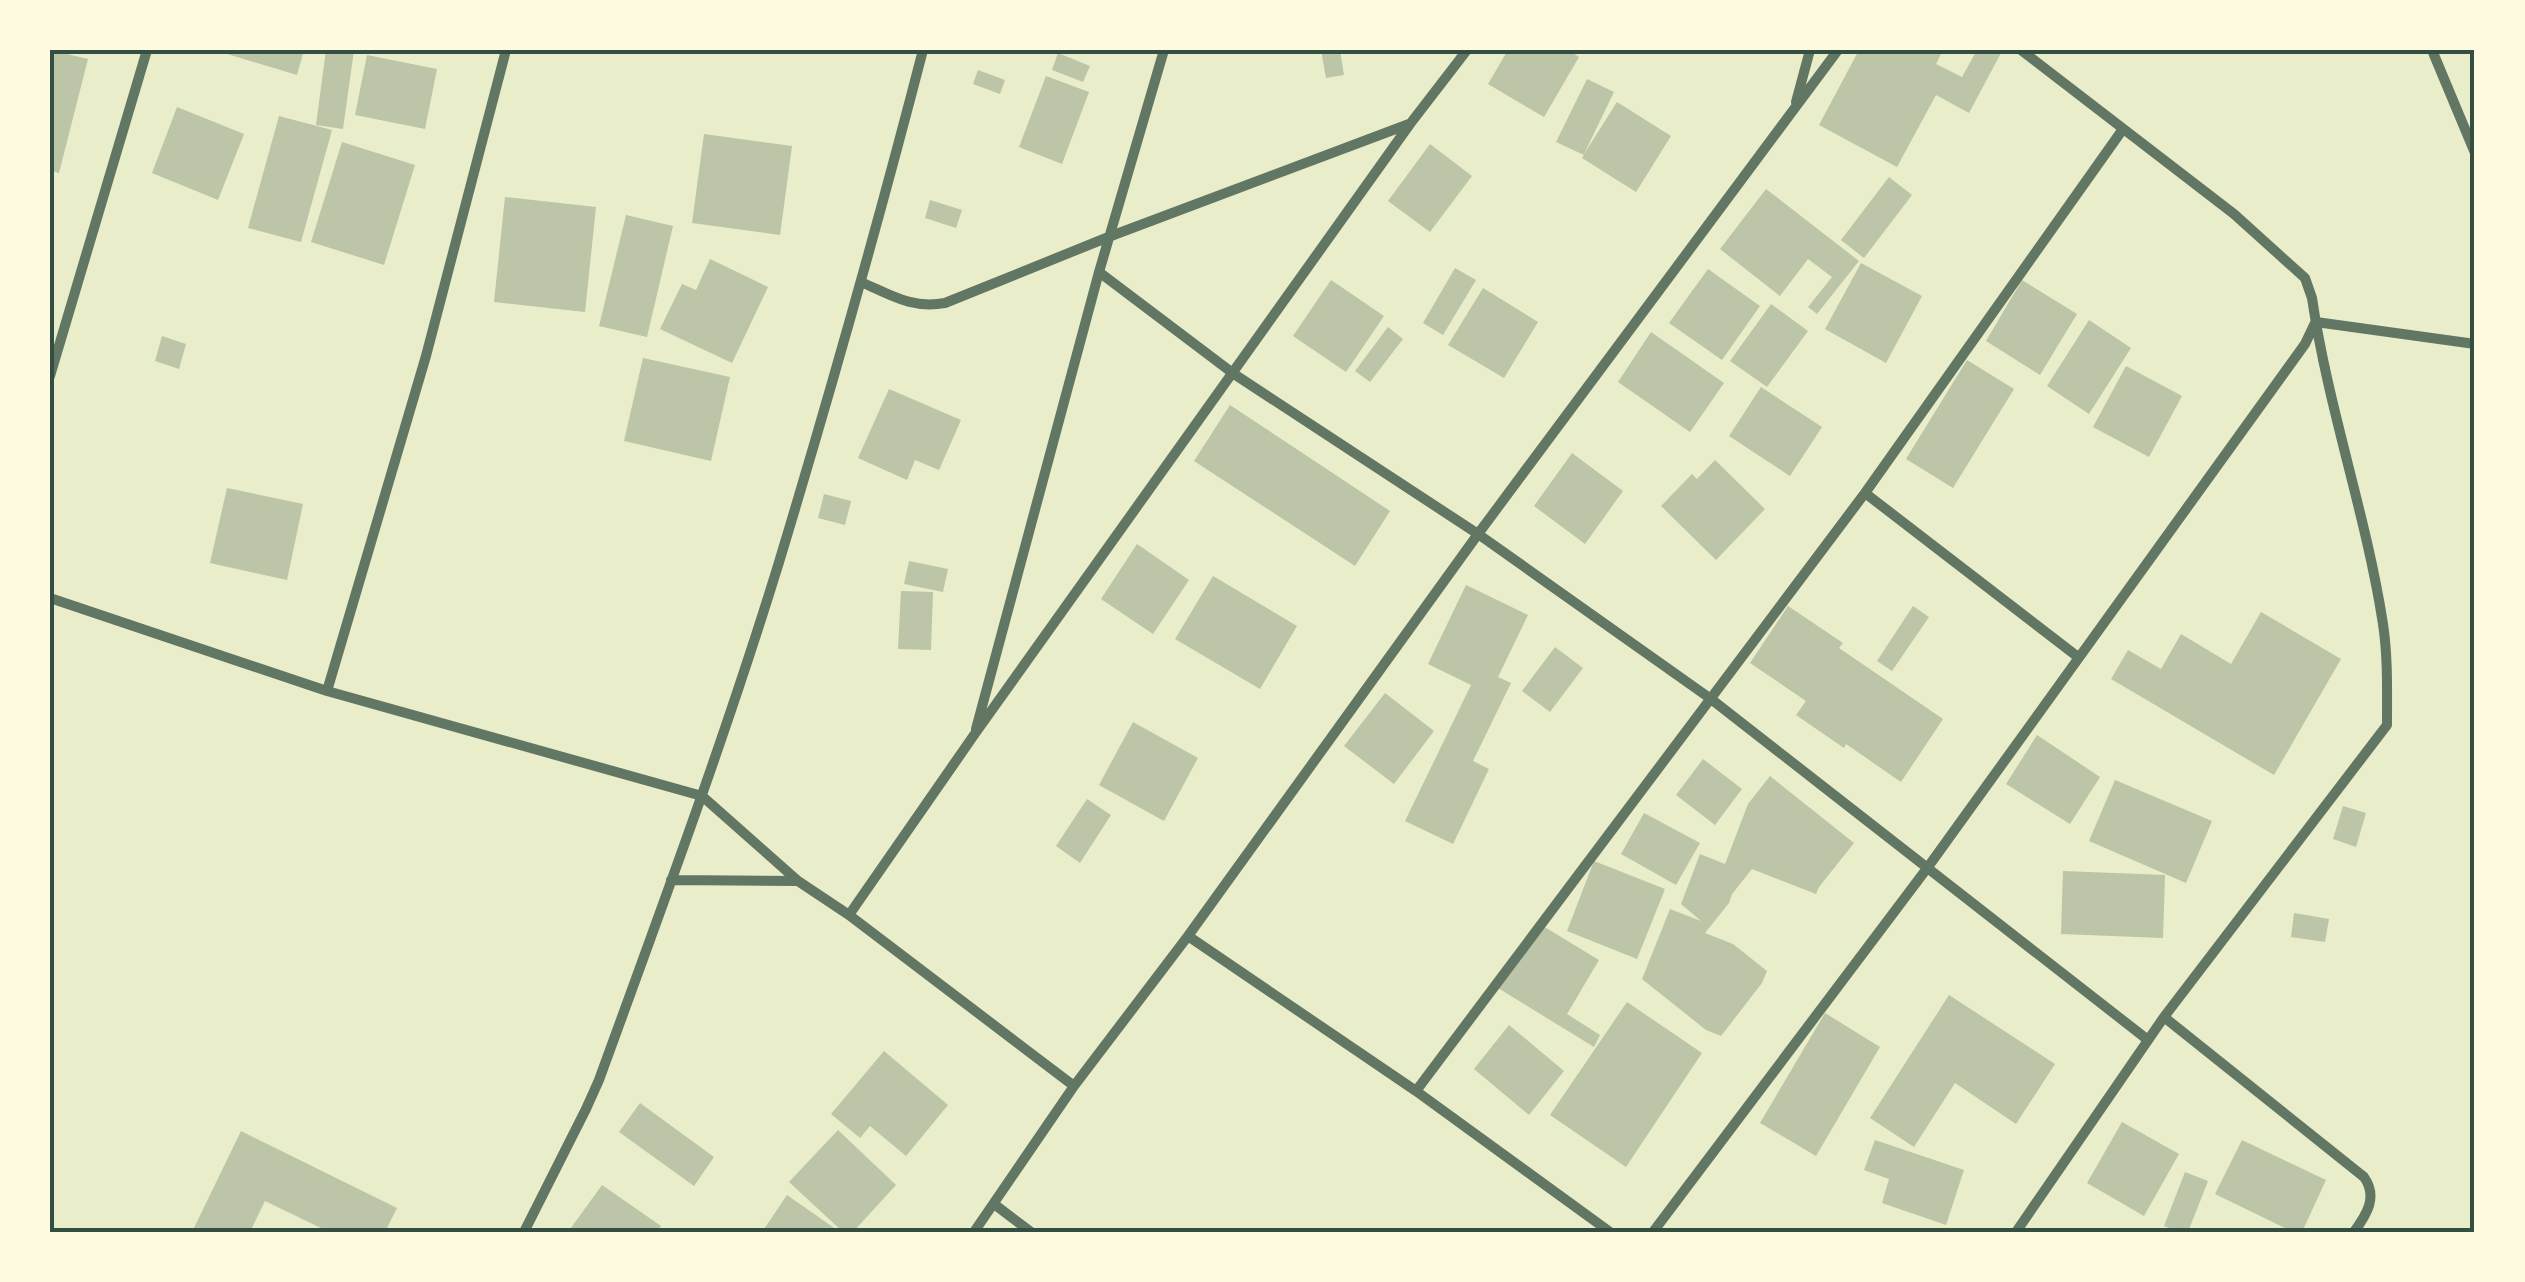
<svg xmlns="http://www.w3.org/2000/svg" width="2525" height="1282" font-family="'Golos Text',sans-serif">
  <rect width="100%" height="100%" fill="#e9edc9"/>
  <path fill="#bcc5a7" d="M50,50L88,59L59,173L50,170Z
    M214,50H304L297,75Z
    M326,50H354L343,129L316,125Z
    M1321,50H1340L1344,75L1326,78Z
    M1508,50H1568L1579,57L1544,117L1488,84Z
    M1859,50H1943L1936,64L1962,77L1977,50H1997L2001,53L1969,113L1936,95L1897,167L1819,125Z
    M1058,53L1090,66L1083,82L1052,70Z
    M367,55L437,69L425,129L355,115Z
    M978,70L1005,80L1000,94L973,84Z
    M1046,76L1089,92L1062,164L1019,147Z
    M1587,79L1614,92L1584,154L1617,102L1671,136L1636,192L1582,158L1584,155L1556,142Z
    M177,107L244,134L218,200L152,173Z
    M279,116L332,130L301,242L248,228Z
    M704,134L792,146L780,235L692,223Z
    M342,142L415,165L384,265L311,242Z
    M1430,144L1472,176L1430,232L1388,201Z
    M1889,177L1912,195L1864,258L1841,240Z
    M1766,189L1859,261L1817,314L1808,307L1832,277L1808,259L1780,296L1720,249Z
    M505,197L596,207L585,312L494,302Z
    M930,200L962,210L956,228L925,218Z
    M626,215L673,226L647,337L599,326Z
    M710,259L768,287L732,363L660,329L682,284L696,290Z
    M1861,263L1922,296L1886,363L1825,329Z
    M1455,268L1476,280L1443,335L1423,323Z
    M1708,269L1760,306L1722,360L1669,323Z
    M1331,280L1384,316L1346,372L1293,336Z
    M2022,280L2077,314L2040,375L1986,341Z
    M1483,288L1538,322L1504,378L1448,345Z
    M1771,304L1808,331L1767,387L1730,361Z
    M2089,320L2131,348L2089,414L2047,386Z
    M1388,327L1403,339L1370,382L1355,371Z
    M1651,332L1724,383L1690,432L1618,382Z
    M162,336L186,344L179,369L155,361Z
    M643,358L730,377L711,461L624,441Z
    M1967,360L2014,389L1953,488L1906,459Z
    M2126,366L2182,396L2149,457L2093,427Z
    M1761,387L1822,427L1790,476L1729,436Z
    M889,389L961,420L939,470L915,460L907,480L858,458Z
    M1230,405L1390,511L1355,566L1194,461Z
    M1572,453L1623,491L1585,544L1534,506Z
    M1715,460L1765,509L1716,560L1661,506L1692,474L1697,479Z
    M227,488L303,504L287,580L210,563Z
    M824,494L851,501L845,525L818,518Z
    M1137,544L1189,580L1153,634L1101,599Z
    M909,561L948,569L943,592L904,584Z
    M1213,576L1297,626L1260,689L1175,639Z
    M1466,585L1528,615L1498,677L1511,683L1473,761L1489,769L1453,844L1405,821L1471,685L1428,664Z
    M901,591L933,592L931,650L898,649Z
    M1788,606L1843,643L1839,648L1943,719L1901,782L1846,744L1844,748L1796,715L1806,701L1750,663Z
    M1913,606L1929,617L1892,671L1877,661Z
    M2261,612L2341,659L2274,775L2111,679L2128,650L2161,669L2181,634L2231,664Z
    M1555,647L1583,668L1550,712L1522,691Z
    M1385,693L1434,731L1394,784L1344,746Z
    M1133,722L1198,758L1164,821L1099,785Z
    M2037,735L2100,777L2070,824L2006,784Z
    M1703,759L1742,789L1715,825L1676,795Z
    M1770,776L1854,843L1819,887L1816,894L1752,869L1732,894L1729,903L1705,933L1733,944L1767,971L1762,983L1721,1036L1706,1030L1642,979L1670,909L1701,921L1681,904L1700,854L1725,864L1748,804Z
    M2115,780L2212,821L2186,883L2089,841Z
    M1087,799L1111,815L1080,863L1056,846Z
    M2343,806L2366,813L2356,847L2333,839Z
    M1644,813L1700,843L1676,885L1621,854Z
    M1594,861L1665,889L1637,959L1567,931Z
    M2063,871L2165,875L2163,938L2061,934Z
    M2294,913L2329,919L2325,942L2291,937Z
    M1538,923L1599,960L1567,1014L1600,1035L1594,1047L1498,988Z
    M1949,995L2055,1064L2016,1124L1955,1083L1914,1147L1870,1118Z
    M1627,1002L1702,1053L1626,1167L1550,1115Z
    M1825,1013L1880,1047L1816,1156L1760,1123Z
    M1509,1025L1564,1071L1529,1115L1474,1069Z
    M884,1051L948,1105L906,1156L870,1126L860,1138L831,1114Z
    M640,1103L714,1157L694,1186L619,1132Z
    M2122,1122L2179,1154L2144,1216L2087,1183Z
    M838,1130L896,1185L853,1232H843L789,1182Z
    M241,1131L397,1208L385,1232H324L325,1230L265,1201L250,1232H192Z
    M1875,1140L1964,1170L1946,1225L1882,1203L1889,1179L1864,1170Z
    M2242,1140L2326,1180L2302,1232H2293L2215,1194Z
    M2185,1172L2208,1181L2188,1232H2180L2164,1226Z
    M602,1185L661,1226L656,1232H568Z
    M787,1195L840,1232H762Z"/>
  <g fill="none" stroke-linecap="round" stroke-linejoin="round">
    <path stroke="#617663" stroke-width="10" d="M2432,50L2475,153
      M1796,102L1810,50
      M1099,272L1234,374L1478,534L1711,699L2148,1040
      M861,282C891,295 911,309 945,303L1111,236L1409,124
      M2316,322L2475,344
      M50,376L147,50
      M1865,493L2078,657
      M50,598L327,691L702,796L798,881L849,915L1074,1086
      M327,691L426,356L506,50
      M976,729L1099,272L1164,50
      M671,880L797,881
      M849,915L974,735L1410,124L1467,50
      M1188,936L1416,1091L1610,1232
      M2164,1017L2364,1177C2378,1197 2367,1214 2354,1232
      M1416,1091L1865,493L2123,129
      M994,1204L1031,1232
      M524,1232L586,1109L599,1080C662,907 726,735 780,559C831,390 879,220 923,50
      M974,1232L1074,1086L1188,936L1478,534L1838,50
      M1653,1232L1928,867L2305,344L2315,323
      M2016,1232L2164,1017L2387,725C2387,691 2388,657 2383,624C2366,514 2328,408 2312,298L2305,278L2234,214L2021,50"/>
  </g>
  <rect width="2525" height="1282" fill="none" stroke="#fefae0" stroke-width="105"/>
  <rect x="52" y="52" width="2420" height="1178" fill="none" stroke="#344e41" stroke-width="4"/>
</svg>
